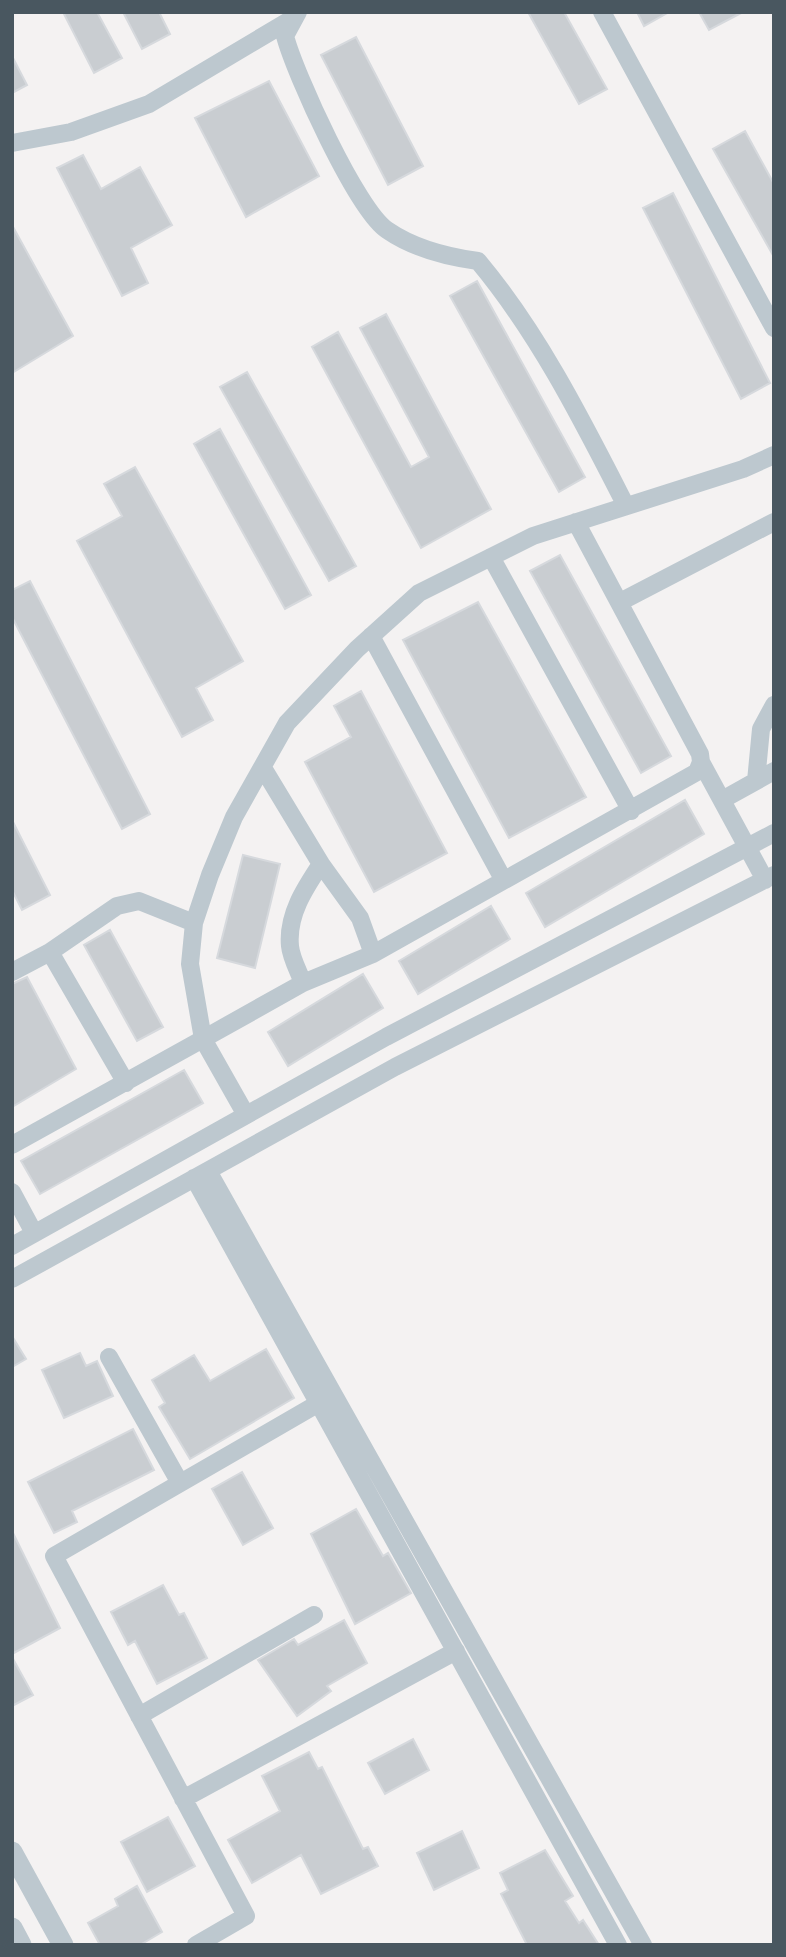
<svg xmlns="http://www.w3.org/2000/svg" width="786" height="1957" font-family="'Nunito Sans',sans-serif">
  <rect width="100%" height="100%" fill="#f4f2f2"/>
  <path fill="#c9cdd1" stroke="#d6d9dd" stroke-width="2" d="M63,12H97L122,58L94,73Z
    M123,12H159L170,34L142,49Z
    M528,12H564L607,89L579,104Z
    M637,12H669L644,26Z
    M699,12H743L709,30Z
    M356,37L423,166L388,185L321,55Z
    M12,56L27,85L12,93Z
    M269,81L319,176L246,217L195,118Z
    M745,131L774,184V257L713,149Z
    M83,155L101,189L140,167L172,225L131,248L148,283L122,296L57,168Z
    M673,193L770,383L741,399L643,208Z
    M12,225L73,336L12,373Z
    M477,281L585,477L559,492L450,296Z
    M386,314L491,509L421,548L312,347L338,332L411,467L429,457L360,328Z
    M247,372L356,566L329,581L220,387Z
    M220,429L311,595L285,609L194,444Z
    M135,467L243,661L196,688L213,720L182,737L77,541L122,516L104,484Z
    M560,555L671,756L641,773L530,571Z
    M30,581L150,814L122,829L12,617V590Z
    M478,602L586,797L509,838L403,640Z
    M361,691L447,853L374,892L305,762L351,737L334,706Z
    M685,800L704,834L545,927L526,893Z
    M12,820L50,895L22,910L12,890Z
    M243,855L280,864L255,968L217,958Z
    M491,906L510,939L418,994L399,961Z
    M110,930L163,1027L137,1041L84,945Z
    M363,974L383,1008L288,1066L268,1032Z
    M27,977L76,1069L12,1107V984Z
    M184,1070L203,1103L40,1194L21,1161Z
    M12,1336L26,1359L12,1367Z
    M266,1349L294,1398L190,1459L159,1407L165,1403L152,1380L194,1355L210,1381Z
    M80,1353L86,1366L97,1361L113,1396L64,1418L42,1370Z
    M133,1429L154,1470L72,1511L77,1522L54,1533L28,1482Z
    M242,1472L273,1528L243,1545L212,1489Z
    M356,1509L383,1556L388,1553L411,1593L355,1624L311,1534Z
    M12,1531L60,1628L12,1654Z
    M163,1585L179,1615L184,1613L207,1658L157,1684L135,1641L128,1645L111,1612Z
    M344,1620L367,1663L327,1686L331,1691L297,1716L258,1660L294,1639L298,1645Z
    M12,1657L33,1695L12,1706Z
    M413,1739L429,1770L385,1794L368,1763Z
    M309,1752L318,1769L322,1767L363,1849L368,1847L378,1866L321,1894L301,1855L252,1883L228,1840L280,1811L262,1776Z
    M168,1817L195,1866L147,1892L121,1842Z
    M462,1831L479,1868L434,1890L417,1853Z
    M545,1850L573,1896L565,1901L579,1923L583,1920L599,1945H527L501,1894L508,1890L500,1873Z
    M137,1886L162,1932L140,1945H100L88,1923L118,1906L115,1899Z"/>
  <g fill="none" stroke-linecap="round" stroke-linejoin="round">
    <path stroke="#bdc8cf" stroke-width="18" d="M298,12L285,36C295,74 357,210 387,230C413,248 448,257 478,261C539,334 583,422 626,506
      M602,12L774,328
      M12,143L71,132L149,104L292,19
      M491,557L631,811
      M620,602L774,522
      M371,636L503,879
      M701,762L765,880
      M263,768L321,864C305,888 287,915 290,946C291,958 299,972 303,983
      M756,781L761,729L774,705
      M722,800L774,771
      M321,864L360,918L373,954
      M50,952L117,906L139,901L194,923
      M12,972L50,952L126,1083
      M246,1115L203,1039L303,983L373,954L697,772L701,762L700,754L576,522
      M12,1145L203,1039L190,964L194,923L210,875L234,817L287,723L357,649L419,593L533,536L743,469L774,455
      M208,1171L643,1945
      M194,1178L618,1945
      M12,1192L34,1233
      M12,1246L386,1037L774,833
      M12,1279L395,1067L774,875
      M109,1357L180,1483
      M139,1716L314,1615
      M183,1799L456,1651
      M196,1945L246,1916L54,1556L319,1403"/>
    <path stroke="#bdc8cf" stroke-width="21" d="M12,1852L63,1945
      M12,1928L21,1945"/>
  </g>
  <rect width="786" height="1957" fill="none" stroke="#495760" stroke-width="28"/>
</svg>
